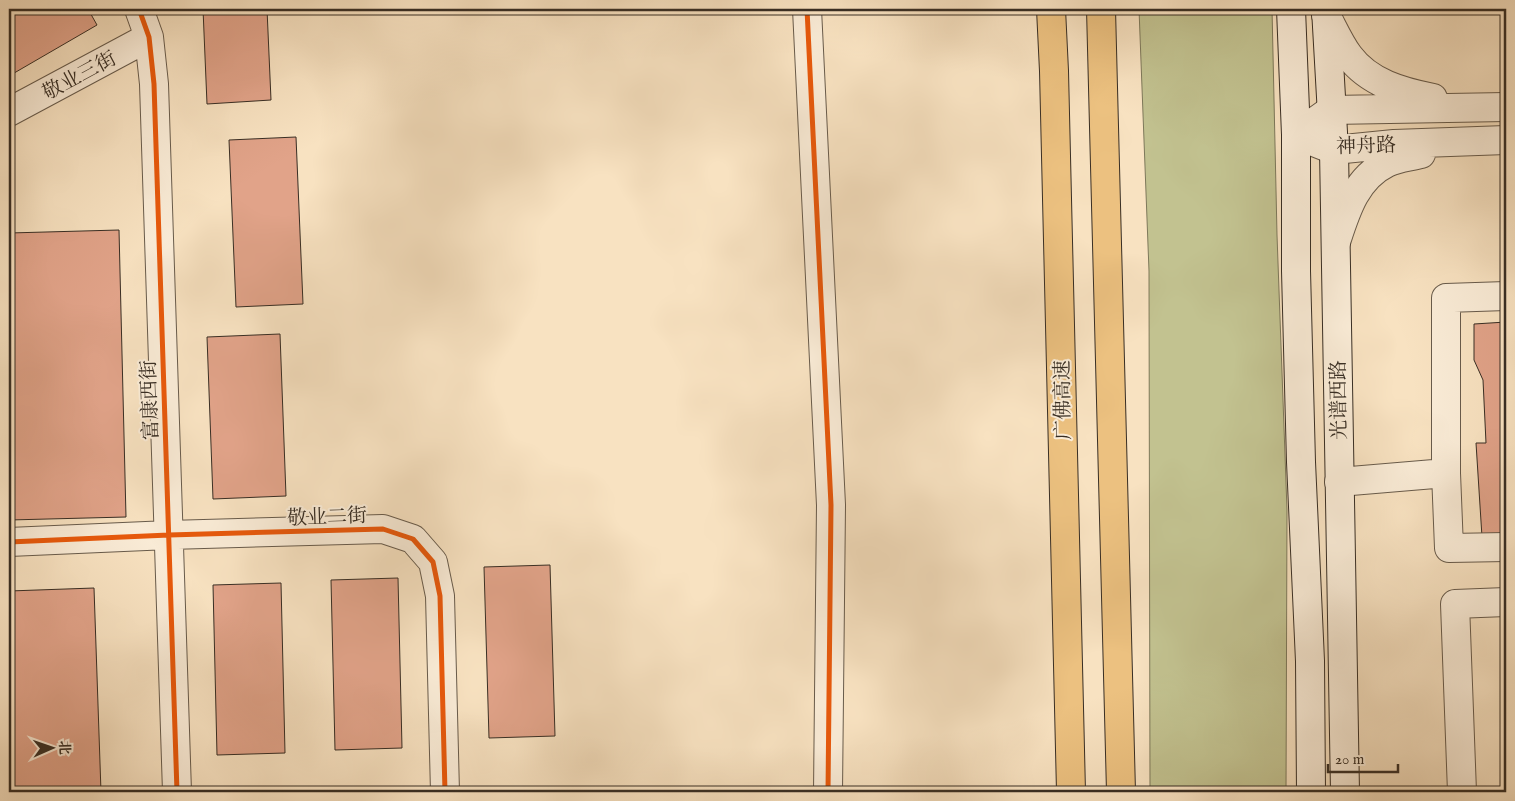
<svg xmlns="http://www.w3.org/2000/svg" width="1515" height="801" font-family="'IM FELL English','Noto Serif SC',serif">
  <rect width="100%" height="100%" fill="#f8e2c1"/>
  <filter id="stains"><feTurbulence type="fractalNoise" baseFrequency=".004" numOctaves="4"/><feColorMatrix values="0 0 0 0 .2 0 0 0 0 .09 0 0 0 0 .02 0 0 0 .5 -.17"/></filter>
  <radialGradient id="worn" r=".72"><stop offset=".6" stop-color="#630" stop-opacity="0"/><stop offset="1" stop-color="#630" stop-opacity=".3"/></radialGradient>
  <path fill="#c2c290" stroke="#7d785a" d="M1139,9H1272L1277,235L1287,510L1286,792H1150L1149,271Z"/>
  <path fill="#e1a389" stroke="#382e24" d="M9,9H88L97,25L9,76Z
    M203,9H267L271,100L207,104Z
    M296,137L303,304L236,307L229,140Z
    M119,230L126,517L9,520V233Z
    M1506,322V535L1482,537L1476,443H1486L1483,380L1474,360V324Z
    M280,334L286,496L213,499L207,337Z
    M550,565L555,736L489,738L484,567Z
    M398,578L402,748L335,750L331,580Z
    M281,583L285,753L217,755L213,585Z
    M94,588L101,792H9V591Z"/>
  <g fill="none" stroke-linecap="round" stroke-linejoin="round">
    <defs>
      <path id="minor" d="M139,9L149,37L154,84L177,792
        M807,9L831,505L828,792
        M9,112L149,37
        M1506,296L1446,298V473L1449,548L1506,547
        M1339,482L1446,473
        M9,542L169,535L383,529L413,539L433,562L440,596L445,792
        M1462,792L1455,604L1506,602"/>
      <path id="tertiary" d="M1326,15C1333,28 1340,44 1349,56C1369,83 1402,92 1433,98
        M1296,135L1331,110L1506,107
        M1296,135L1334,150L1394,144L1506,140
        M1336,242C1346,211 1356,178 1387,163C1397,158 1410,157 1421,154"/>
      <path id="secondary" d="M1291,9L1296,135V271L1301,462L1310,661L1311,792
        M1326,9L1334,150L1345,792"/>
      <path id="motorway" d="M1051,9L1054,71L1071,792
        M1101,9L1121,792"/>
    </defs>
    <use href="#minor" stroke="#685b4b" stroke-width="30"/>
    <use href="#tertiary" stroke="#685b4b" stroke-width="30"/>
    <use href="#secondary" stroke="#382e24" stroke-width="30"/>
    <use href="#motorway" stroke="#382e24" stroke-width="30"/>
    <use href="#minor" stroke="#faecd7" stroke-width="28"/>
    <use href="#tertiary" stroke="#faecd7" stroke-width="28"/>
    <use href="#secondary" stroke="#faecd7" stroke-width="28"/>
    <use href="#motorway" stroke="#ecc180" stroke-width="28"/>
    <defs>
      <path id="cycleway" d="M139,9L149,37L154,84L177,792
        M807,9L831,505L828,792
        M9,542L169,535L383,529L413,539L433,562L440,596L445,792"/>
    </defs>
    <use href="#cycleway" stroke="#faecd7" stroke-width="8"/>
    <use href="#cycleway" stroke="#e8590c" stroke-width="5"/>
  </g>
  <g text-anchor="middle" stroke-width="4" stroke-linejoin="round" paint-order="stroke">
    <g font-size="20" fill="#382e24" stroke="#faecd7">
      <text transform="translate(79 75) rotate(-28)" y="7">敬业三街</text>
      <text transform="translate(1366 145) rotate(-2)" y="7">神舟路</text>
      <text transform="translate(149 400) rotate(-92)" y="7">富康西街</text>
      <text transform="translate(1062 400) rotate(-91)" y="7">广佛高速</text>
      <text transform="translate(1338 400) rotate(-91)" y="7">光谱西路</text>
      <text transform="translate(327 516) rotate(-2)" y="7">敬业二街</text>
    </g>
  </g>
  <rect width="1515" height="801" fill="none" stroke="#f8e2c1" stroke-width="30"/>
  <rect x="10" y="10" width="1495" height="781" fill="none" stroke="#382e24" stroke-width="2.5"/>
  <rect x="15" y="15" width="1485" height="771" fill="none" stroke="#382e24"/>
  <g transform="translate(52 748) rotate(88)" stroke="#faecd7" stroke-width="4" paint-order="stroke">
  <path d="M0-4L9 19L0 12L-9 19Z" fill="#382e24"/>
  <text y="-8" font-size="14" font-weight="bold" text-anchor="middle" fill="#382e24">北</text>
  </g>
  <path d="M1328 764v8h70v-8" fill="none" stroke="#382e24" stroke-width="2.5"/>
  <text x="1335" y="764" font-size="15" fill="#382e24" stroke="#faecd7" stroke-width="4" paint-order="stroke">20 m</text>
  <rect width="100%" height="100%" filter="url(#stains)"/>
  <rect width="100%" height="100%" fill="url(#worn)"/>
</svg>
